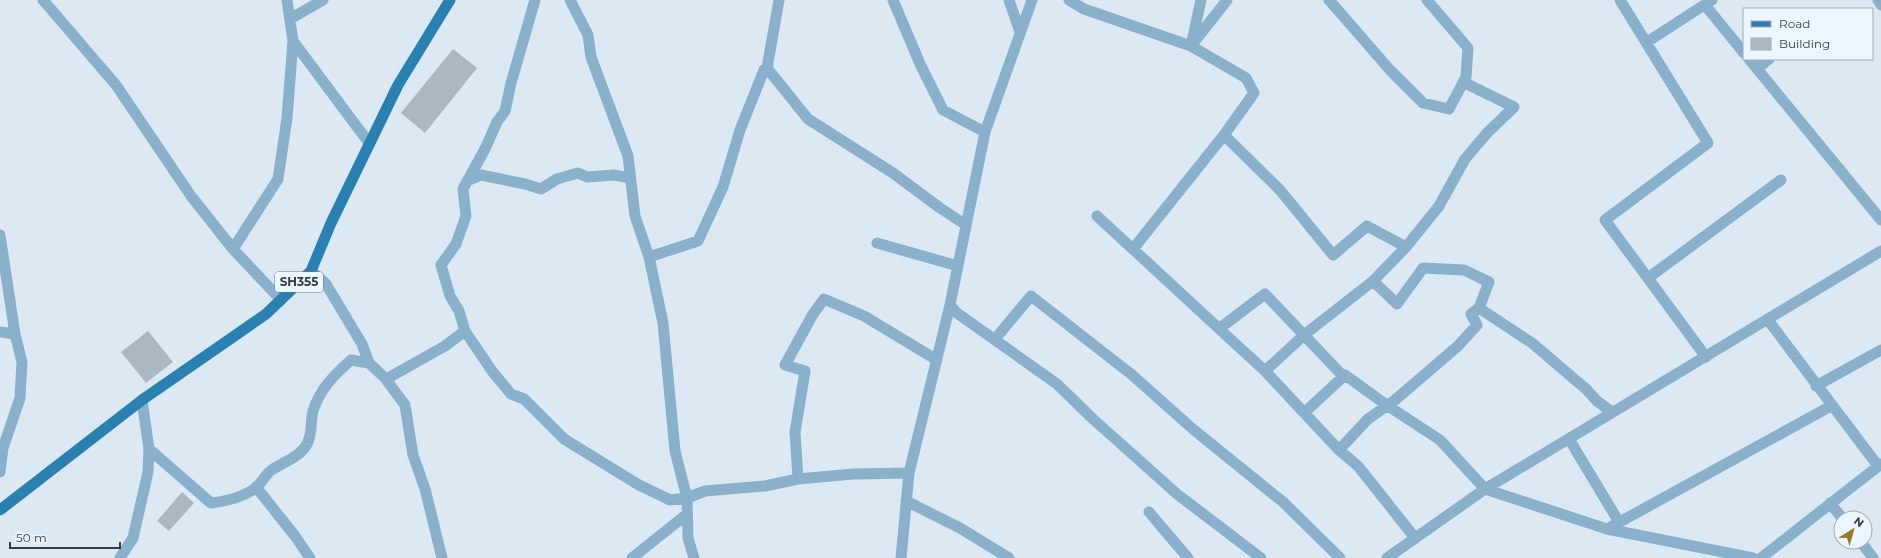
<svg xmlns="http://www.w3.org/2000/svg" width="1881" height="558" font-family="Montserrat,sans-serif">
  <rect width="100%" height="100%" fill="#dce9f3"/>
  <path fill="#abb8c1" d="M453,49L477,68L425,133L401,113Z
    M148,331L173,362L146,383L121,352Z
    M182,492L194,503L169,531L157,521Z"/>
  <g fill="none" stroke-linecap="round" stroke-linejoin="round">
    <path stroke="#89b1cc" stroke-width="11" d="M43,0L116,85L191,196L233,249L281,300
      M570,0L588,35L591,57L628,156L635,216L649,257L663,323L675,451L687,498L705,491L765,486L798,479L853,474L909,473
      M779,0L767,68L808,119L893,173L940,208L966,225
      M893,0L921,66L943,110L985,132
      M1009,0L1020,32
      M1069,0L1084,9L1191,46L1246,78L1254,93L1224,135L1280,190L1333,255L1367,226L1406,247L1373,281L1397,304L1423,268L1464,270L1489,282L1479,308L1532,343L1586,389L1597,401L1612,412
      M1201,0L1191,46L1227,0
      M1329,0L1390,70L1423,103L1449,109L1466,77L1468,48L1427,0
      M1620,0L1708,143L1605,220L1706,357
      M1878,0L1881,5
      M1705,5L1744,53
      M290,19L323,0
      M293,41L369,143
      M1647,42L1712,0
      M1749,59L1881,220
      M1757,69L1769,59
      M467,181L481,175L525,184L541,189L557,179L578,173L587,177L614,175L630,178
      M1097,216L1265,371L1339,450L1358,466L1415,538
      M0,235L15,334L22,362L20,398L3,448L0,472
      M877,243L958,266
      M1406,247L1439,206L1465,159L1487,133L1514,107L1463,82
      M233,249L278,179L287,118L293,41L287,0
      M1133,249L1224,135
      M649,257L698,241L723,187L740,130L764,70L768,66
      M311,271L326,284L362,344L369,363
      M1648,278L1781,180
      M950,305L957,313L1057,384L1093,419L1177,494L1261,558
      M1768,320L1878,466
      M1220,328L1265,294L1342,375H1345
      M465,331L459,311L450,296L441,265L456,244L466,216L463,189L485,149L497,122L505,111L511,83L535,0
      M0,332L15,334
      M995,339L1031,296L1131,374L1194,430L1283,502L1340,558
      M1265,371L1304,335L1373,281
      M385,378H388L445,346L465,331L492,371L511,394L524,399L564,439L639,485L670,500L687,498L688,538L694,558
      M1816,386L1881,350
      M1305,412L1345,375L1388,406L1440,440L1485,489L1607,529L1753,558
      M1569,439L1619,522
      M149,449L211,503C227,501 244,497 257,487C263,481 266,473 273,469C284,462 301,456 307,444C313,433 310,422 313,411C320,389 334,375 351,360L369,363L385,378L405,405L413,455L425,489L442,558
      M1339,450L1368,419L1395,400L1458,346L1477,325L1471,314L1479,308
      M798,479L795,432L805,371L785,365L813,314L824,299L864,316L937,360
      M256,487L295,536L310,558
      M906,501L960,528L1009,558
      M1830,503L1842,518
      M1149,512L1188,558
      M1607,529L1831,406
      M1861,542L1873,558
      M120,558L133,538L148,472L149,449L142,400
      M632,558L687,514
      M901,558L909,473L950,305L985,132L1032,0
      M1761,558L1881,464"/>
    <path stroke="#89b1cc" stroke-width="11" d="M1387,558L1485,489L1881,251"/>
    <path stroke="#2881b1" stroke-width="11" d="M0,510L142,400L266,314L311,271L331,223L398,85L450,0"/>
  </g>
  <g text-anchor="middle" stroke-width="3" stroke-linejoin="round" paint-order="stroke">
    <rect fill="#ebf6fe" stroke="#6d7479" stroke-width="1" x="275" y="272" width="48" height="20" rx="3"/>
    <g font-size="12" font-weight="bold" fill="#373c40">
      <text x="299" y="286">SH355</text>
    </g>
  </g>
  <rect x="1743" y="8" width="130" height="52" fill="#ebf6fe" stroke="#a3acb2"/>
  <rect x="1751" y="21" width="20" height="6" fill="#2881b1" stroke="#a3acb2"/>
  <text x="1779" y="28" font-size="12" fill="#373c40">Road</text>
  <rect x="1751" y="38" width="20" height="12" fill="#abb8c1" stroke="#a3acb2"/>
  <text x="1779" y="48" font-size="12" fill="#373c40">Building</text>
  <g transform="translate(1853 530) rotate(37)"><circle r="19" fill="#ebf6fe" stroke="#a3acb2"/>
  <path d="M0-3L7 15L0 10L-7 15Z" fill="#9a7a24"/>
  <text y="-6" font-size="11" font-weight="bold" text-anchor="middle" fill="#373c40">N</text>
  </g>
  <path d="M10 542v6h110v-6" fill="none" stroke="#373c40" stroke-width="2"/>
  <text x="16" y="542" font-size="12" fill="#373c40" stroke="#ebf6fe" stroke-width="3" paint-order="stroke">50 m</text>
</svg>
